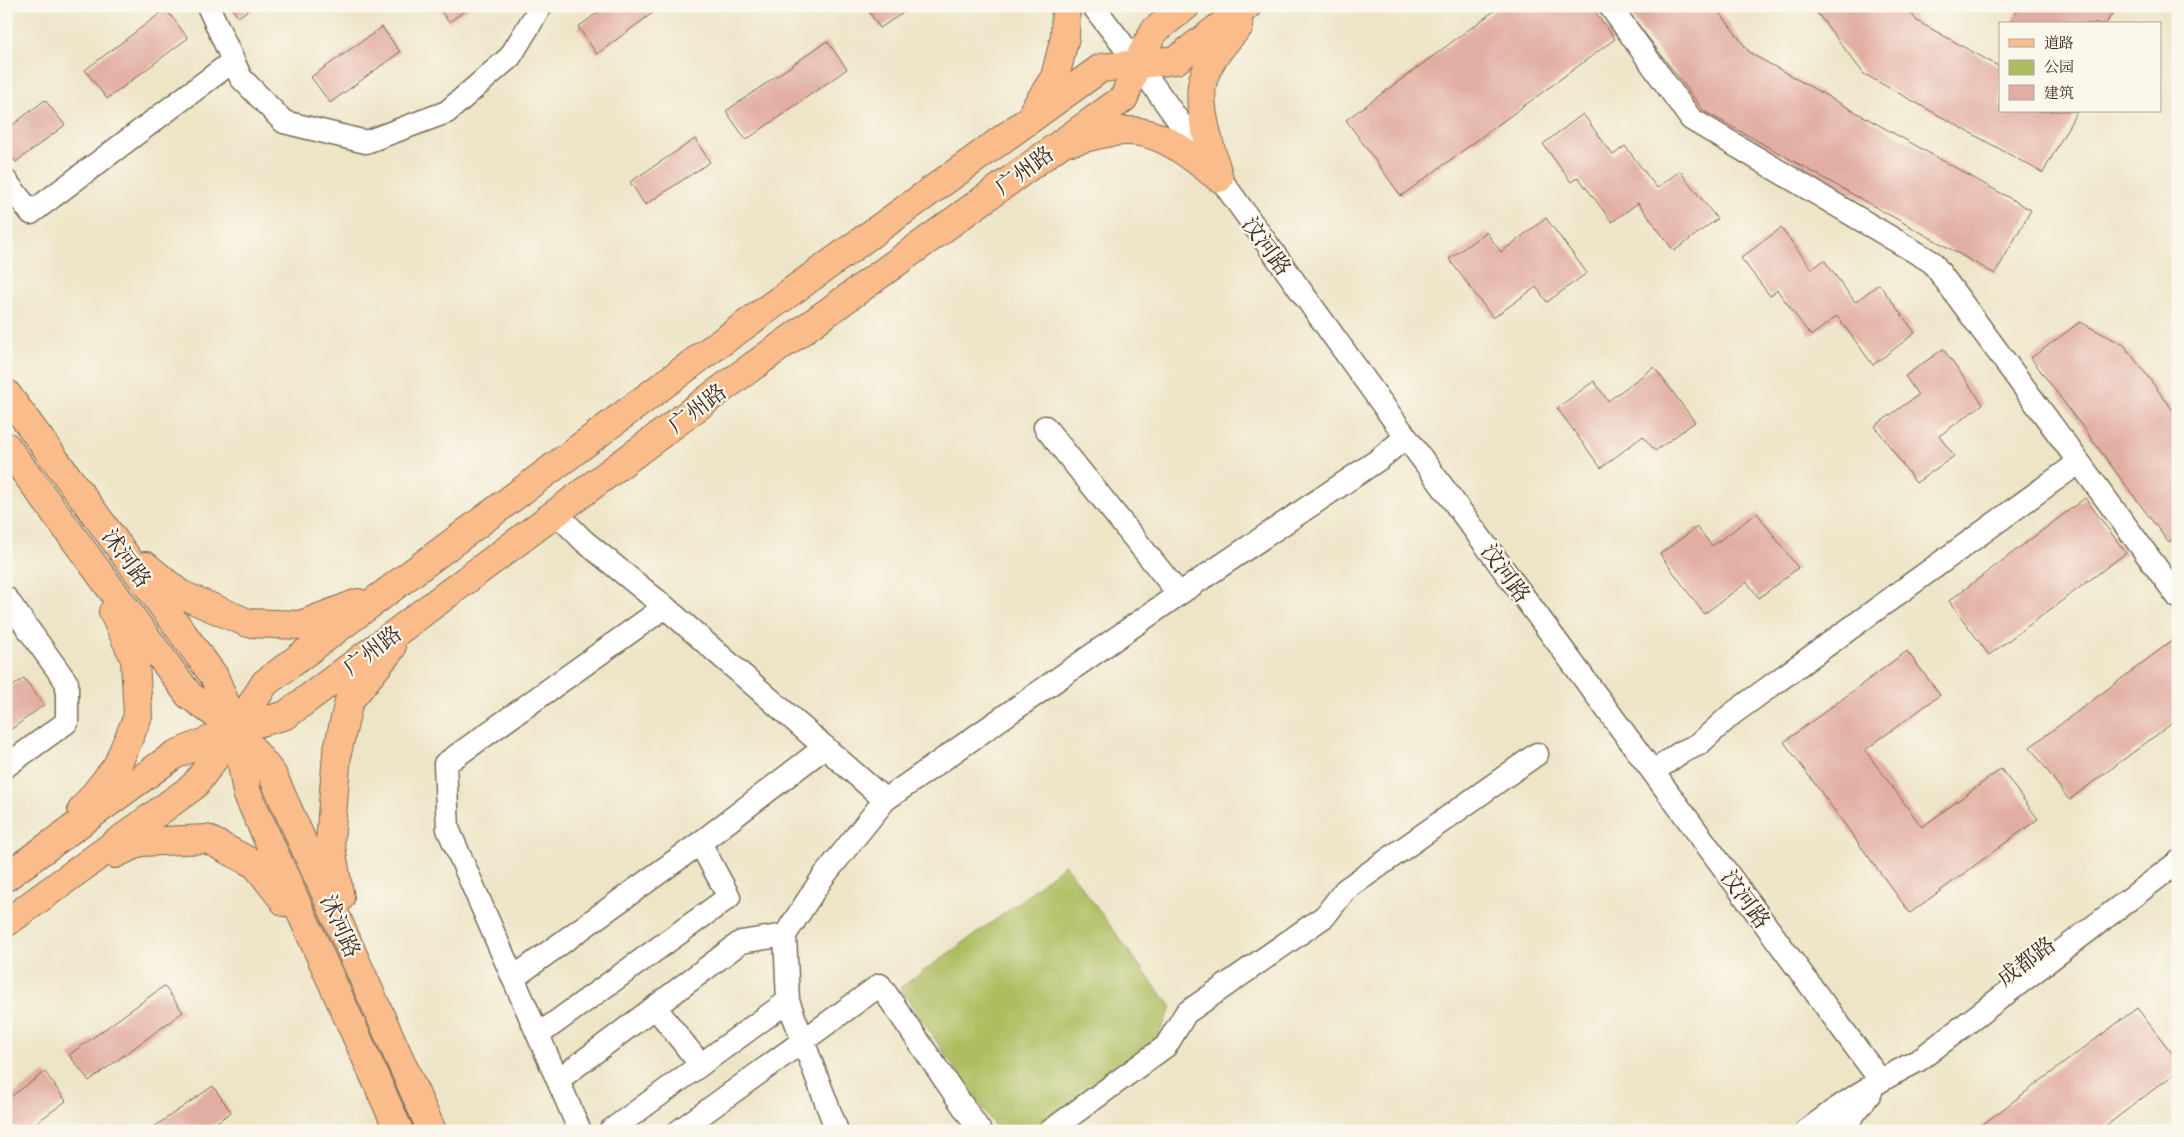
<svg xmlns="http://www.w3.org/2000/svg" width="2184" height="1137" font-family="'EB Garamond','Noto Serif SC',serif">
  <rect width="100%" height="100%" fill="#fbf7ec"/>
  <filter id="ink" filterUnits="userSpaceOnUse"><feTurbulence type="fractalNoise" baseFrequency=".02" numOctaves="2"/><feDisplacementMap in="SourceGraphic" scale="10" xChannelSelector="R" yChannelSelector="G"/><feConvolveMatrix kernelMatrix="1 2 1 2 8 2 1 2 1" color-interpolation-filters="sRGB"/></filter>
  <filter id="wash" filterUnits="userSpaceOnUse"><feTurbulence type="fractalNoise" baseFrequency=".0096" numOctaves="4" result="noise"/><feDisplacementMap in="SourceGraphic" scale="20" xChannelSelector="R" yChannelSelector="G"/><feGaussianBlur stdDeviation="1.12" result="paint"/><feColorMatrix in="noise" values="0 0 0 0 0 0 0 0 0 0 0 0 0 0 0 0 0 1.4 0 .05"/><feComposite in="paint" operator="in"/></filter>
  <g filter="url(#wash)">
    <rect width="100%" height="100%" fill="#eee5c7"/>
    <path fill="#aebd60" stroke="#74743f" d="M1065,864L1153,984L1172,1007L1156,1040L1032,1131H998L900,988L1009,910Z"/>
    <g id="blocks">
      <path fill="#e2ada2" d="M230,6H254L238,17Z
        M437,6H471L449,22Z
        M607,6H662L597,54L578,27Z
        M865,6H913L880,28Z
        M1501,6H1591L1615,39L1401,196L1346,120Z
        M1624,6H1715L1750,53L2031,210L1995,274L1704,111Z
        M1812,6H1906L1917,21L2000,67V111H2077L2043,173L1864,74Z
        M2020,6H2116L2106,24H2010Z
        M166,9L188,38L107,99L85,70Z
        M382,27L400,52L330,103L311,77Z
        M827,41L847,69L746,140L726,111Z
        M45,100L65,125L16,162L6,149V130Z
        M1583,114L1613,155L1625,146L1657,188L1680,171L1717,219L1674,251L1638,203L1612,222L1578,177L1571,182L1543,144Z
        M695,139L710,162L645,205L630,182Z
        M1546,218L1587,273L1547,302L1536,287L1493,318L1449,259L1486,232L1501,252Z
        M1781,228L1812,269L1824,260L1855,302L1879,284L1915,333L1873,365L1837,316L1811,336L1777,290L1770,296L1741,258Z
        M2080,322L2124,345L2178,417V535L2168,542L2031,358Z
        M1943,349L1983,404L1939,436L1954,456L1916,483L1875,426L1918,395L1905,376Z
        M1654,367L1695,422L1655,451L1643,436L1601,468L1557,408L1594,381L1608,401Z
        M2085,498L2126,553L1989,655L1949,601Z
        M1757,513L1798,568L1759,598L1747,582L1704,614L1660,554L1697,527L1712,546Z
        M2177,637L2178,719L2069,800L2030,747Z
        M1907,651L1940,695L1865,750L1922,827L2001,769L2038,819L1910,913L1784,742Z
        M24,678L44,705L6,733V691Z
        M164,986L183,1012L89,1081L69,1055Z
        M2137,1008L2178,1061V1071L2099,1131H1974Z
        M45,1072L66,1101L25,1131H6V1100Z
        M213,1086L231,1112L205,1131H148Z"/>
    </g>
  </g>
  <g filter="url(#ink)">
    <use href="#blocks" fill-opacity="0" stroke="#7a6b59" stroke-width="1"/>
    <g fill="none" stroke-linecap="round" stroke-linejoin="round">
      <defs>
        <path id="minor" d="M208,6L241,78L284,122L366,142L447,112L510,57L541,6
          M1093,6L1137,63L1406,437L1880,1080
          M1610,6L1691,119L1932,262L2178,597
          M6,181L31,213L233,61
          M1045,427L1179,594
          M556,513L584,541L665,607L885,800L823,877L785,935L788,1001L837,1131
          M6,598L67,683V722L6,766
          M1653,772L1680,753L1699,744L1732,714L2078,463
          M885,800L1179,594L1378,460L1406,437
          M513,978L700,843L825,747
          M655,1007L700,1064
          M538,1035L729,897L700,843
          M558,1080L741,942L785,935
          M580,1131L448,829L445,764L665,607
          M610,1131L788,1001
          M679,1131L880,985L980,1131
          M1050,1131L1166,1046L1186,1013L1325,916L1345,890L1537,754
          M1806,1131C1842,1103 1879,1080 1919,1060L2178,862
          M1834,1131L1850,1119L1871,1092"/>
        <path id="major" d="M1034,110L1055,77L1065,37L1066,6
          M1072,141C1093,136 1118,128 1140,132C1171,137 1195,160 1219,178
          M1219,178C1212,153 1196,106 1203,80C1209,59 1225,42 1239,26
          M6,393L214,676L236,729L247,793L399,1131
          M6,446L189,695L236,729L272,774L432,1131
          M146,566L180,594L248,623L300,625L358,603
          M82,810L117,766L138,716L135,659L113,612
          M115,854L140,842L207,839L256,865L285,902
          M6,877L174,755L236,729L286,715L720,390L1124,98L1137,63L1154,31L1186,6
          M340,898L330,842L337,753L349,701L391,649
          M6,923L194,786L236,729L265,683L698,359L1101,68L1176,60L1247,6"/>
      </defs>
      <use href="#minor" stroke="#7a6b59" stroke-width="25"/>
      <use href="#major" stroke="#7a6b59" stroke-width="30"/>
      <use href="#minor" stroke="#fff" stroke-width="22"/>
      <use href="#major" stroke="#f9bc8a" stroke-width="28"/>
    </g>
  </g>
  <g text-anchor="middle" stroke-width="4.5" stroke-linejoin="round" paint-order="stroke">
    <g font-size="22" fill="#3b2a1e" stroke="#fbf7ec">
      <text transform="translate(1024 170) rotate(-36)" y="8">广州路</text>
      <text transform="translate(1267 246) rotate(54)" y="8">汶河路</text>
      <text transform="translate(697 408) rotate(-37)" y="8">广州路</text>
      <text transform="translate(127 558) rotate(54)" y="8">沭河路</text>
      <text transform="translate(1506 573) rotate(54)" y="8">汶河路</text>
      <text transform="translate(372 650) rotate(-37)" y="8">广州路</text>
      <text transform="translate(1746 899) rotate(54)" y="8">汶河路</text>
      <text transform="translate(341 926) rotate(66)" y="8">沭河路</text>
      <text transform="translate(2026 961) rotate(-37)" y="8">成都路</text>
    </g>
  </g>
  <rect width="2184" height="1137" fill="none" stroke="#fbf7ec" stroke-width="25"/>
  <rect x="1999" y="22" width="162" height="90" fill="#fbf7ec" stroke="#aea59a"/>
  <rect x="2009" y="39" width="25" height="8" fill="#f9bc8a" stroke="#aea59a"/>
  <text x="2044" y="48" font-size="15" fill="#3b2a1e">道路</text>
  <rect x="2009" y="60" width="25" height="15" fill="#aebd60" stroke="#aea59a"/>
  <text x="2044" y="72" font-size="15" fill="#3b2a1e">公园</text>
  <rect x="2009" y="85" width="25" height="15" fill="#e2ada2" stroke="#aea59a"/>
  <text x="2044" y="98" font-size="15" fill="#3b2a1e">建筑</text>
</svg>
